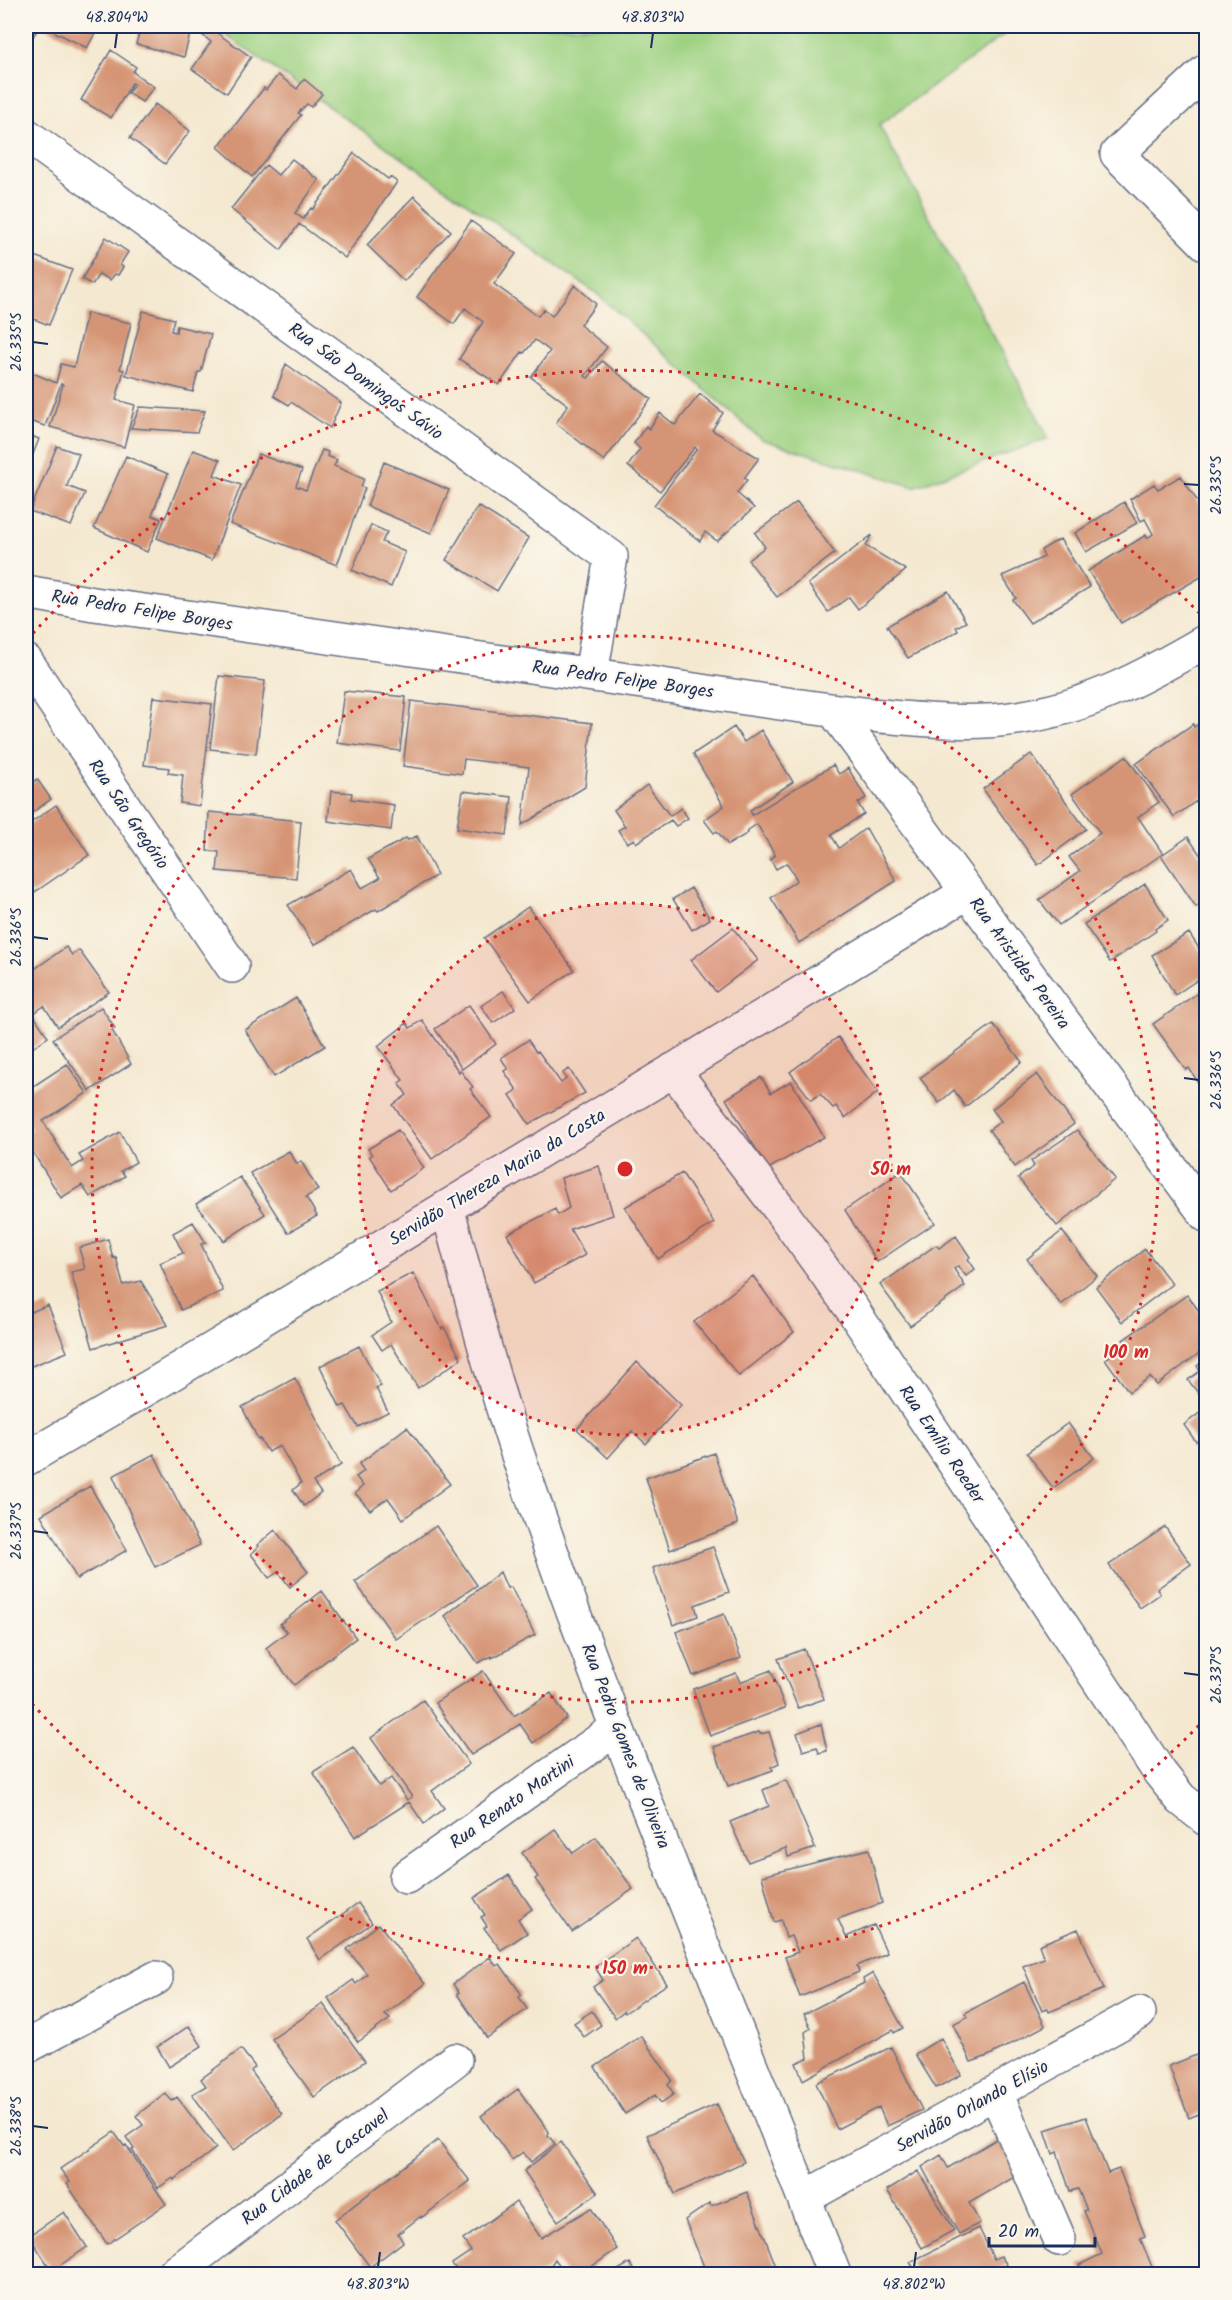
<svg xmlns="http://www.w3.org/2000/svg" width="1232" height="2300" font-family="Kalam,sans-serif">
  <rect width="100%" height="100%" fill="#fbf7ec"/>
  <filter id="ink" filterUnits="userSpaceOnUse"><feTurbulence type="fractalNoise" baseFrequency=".0167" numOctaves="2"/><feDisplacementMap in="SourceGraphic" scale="12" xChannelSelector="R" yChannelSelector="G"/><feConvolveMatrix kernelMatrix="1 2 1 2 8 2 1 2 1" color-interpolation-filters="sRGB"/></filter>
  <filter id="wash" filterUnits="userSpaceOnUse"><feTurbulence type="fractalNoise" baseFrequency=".008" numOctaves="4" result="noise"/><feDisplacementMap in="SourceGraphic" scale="24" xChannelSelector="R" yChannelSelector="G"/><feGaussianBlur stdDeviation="1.35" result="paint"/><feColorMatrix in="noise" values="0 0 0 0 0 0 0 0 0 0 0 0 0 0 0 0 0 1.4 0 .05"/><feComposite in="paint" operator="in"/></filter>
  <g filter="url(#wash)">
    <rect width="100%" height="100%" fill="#f4e8d0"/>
    <path fill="#9dd181" stroke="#5c8070" stroke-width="1.5" d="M213,26H1016L879,125L1049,438L914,487L761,439L597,294Z"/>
    <g id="blocks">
      <path fill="#d59474" d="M26,26H40L26,47Z
        M43,26H99L87,48Z
        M141,26H192L184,57L136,44Z
        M207,26L251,57L227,93L192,69L211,42L201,34Z
        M111,50L136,67L133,72L154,87L142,102L128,93L134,84L132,83L111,118L81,100Z
        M278,75L297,89L304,79L322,94L311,107L307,104L298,113L301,115L252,177L218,147L264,88L266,90Z
        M155,104L190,131L165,164L130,138Z
        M354,153L388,179L390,177L397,182L345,258L299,224L281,250L231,209L266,165L278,175L292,159L319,180L295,213L303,219L311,208L313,209Z
        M414,196L451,231L404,281L367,245Z
        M471,221L516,254L494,284L538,316L544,309L552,316L575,285L596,304L580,325L607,347L585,376L588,378L602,361L651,399L604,461L556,423L568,405L531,377L550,351L535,340L524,353L522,352L499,385L459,359L483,322L465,308L454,324L417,297Z
        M106,237L128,252L120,265L123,267L118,275L115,274L110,280L99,274L92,285L82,279Z
        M26,253L72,270L49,325L26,316Z
        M143,311L174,319L171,331L176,332L177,326L211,334L201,372H198L193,392L126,375Z
        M87,313L131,323L120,369L124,370L116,400L135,405L124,447L50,427L63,385L61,384L45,426L26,420V370L56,383L61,364L74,367Z
        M286,364L341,403L330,428L291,402L289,405L274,396Z
        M700,394L723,413L712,430L759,458L744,478L747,480L737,493L754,508L717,541L705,532L700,541L654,505L697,449L695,447L660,491L628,466L640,449L634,443L646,426L649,429L660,413L675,425Z
        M140,407L205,411L197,432L131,428Z
        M26,434L39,439L26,472Z
        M57,446L79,454L67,486L85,493L71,526L30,511Z
        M193,450L220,460L214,475L241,485L212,560L157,538Z
        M322,450L328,452L327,456L337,460L334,466L364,479L361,487L365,488L337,565L230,524L258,454L302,470L296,486L306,490Z
        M126,456L168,474L152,515L161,519L147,552L94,528Z
        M384,462L449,490L431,533L367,506Z
        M1181,476L1201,507L1206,504V574L1121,623L1088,571L1146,535L1147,538L1153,534L1145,519L1141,521L1130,499L1154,484L1158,489Z
        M797,502L835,553L777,597L748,560L765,547L755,533Z
        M1124,502L1137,523L1086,552L1075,533Z
        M478,506L529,538L497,591L446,560Z
        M371,525L387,532L382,542L405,552L391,587L352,570Z
        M872,535L866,546L906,570L858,609L849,597L828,612L808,584Z
        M1060,539L1090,587L1030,623L1013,600L1016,598L1002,576L1044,557L1041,550Z
        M948,591L966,622L956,627L958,631L908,658L887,626Z
        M219,676L265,681L256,754L210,749Z
        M344,691L406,697L400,751L337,743Z
        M153,697L212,704L200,806L180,803L183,775L168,773L169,768L144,765Z
        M411,701L592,723L585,787L522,825L529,767L464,759L462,774L403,766Z
        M1206,718V788L1204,790L1206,794L1174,817L1136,764L1193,724L1194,727Z
        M734,727L744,742L761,730L793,782L750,810L752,815L833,765L839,774L848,768L866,798L858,803L864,814L831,835L839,848L866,828L896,881L799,943L771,898L797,880L787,863L776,869L770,859L775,855L757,824L747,831L748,833L728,845L717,831L714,833L704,820L724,806L693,754Z
        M1031,754L1086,829L1038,865L983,789Z
        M1126,756L1159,802L1138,817L1163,854L1188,837L1206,863V900L1196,907L1161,855L1059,925L1039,900L1080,871L1069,857L1100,833L1072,794Z
        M37,779L51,799L26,817V787Z
        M647,785L670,816L681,808L688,818L676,826L671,820L636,843L634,839L627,843L618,830L625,826L614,810Z
        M331,791L352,793L351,799L394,805L391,830L328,821Z
        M463,791L512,797L507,835L457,828Z
        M56,805L89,855L32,894L26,885V826Z
        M209,812L301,821L296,878L217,871L219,852L207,851Z
        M417,836L437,875L378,911L376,909L314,945L288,905L351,869L362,888L380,878L368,859L406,838L408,840Z
        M1145,884L1168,920L1155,929L1156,931L1110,962L1084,924Z
        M691,888L710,919L692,930L673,899Z
        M528,907L574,970L530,1001L484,938Z
        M733,928L758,960L716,992L691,960Z
        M1189,933L1206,959V974L1175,995L1152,955Z
        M66,947L72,955L79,950L109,992L58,1027L44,1006L33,1014L48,1037L28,1051L26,1048V975Z
        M1205,988L1206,991V1095L1189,1068L1186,1070L1153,1024Z
        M503,991L515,1008L493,1023L481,1006Z
        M296,998L325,1046L274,1077L245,1030Z
        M469,1005L496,1044L462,1069L435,1029Z
        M101,1007L115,1028L112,1030L131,1064L90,1091L53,1039Z
        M422,1020L459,1072L460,1070L473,1087L470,1089L491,1117L432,1159L393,1105L407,1095L399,1083L403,1080L378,1046L407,1023L410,1028Z
        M993,1024L1022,1062L965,1107L954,1090L939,1103L920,1078Z
        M838,1037L878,1092L845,1118L836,1106L833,1108L820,1094L811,1100L790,1072Z
        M528,1040L536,1052L538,1051L561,1083L566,1079L563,1073L569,1069L585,1093L529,1124L510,1095L517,1090L504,1071L508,1069L501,1058Z
        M67,1064L87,1093L43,1121L72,1168L83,1161L79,1155L120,1132L136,1162L121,1171L125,1176L90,1197L82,1185L61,1198L26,1141V1133L31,1129L29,1126L26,1128V1091Z
        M1037,1074L1074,1124L1015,1167L989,1130L1001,1121L992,1109Z
        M761,1077L771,1093L791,1081L824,1137L768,1169L726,1099Z
        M398,1130L424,1168L391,1190L369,1156L372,1155L368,1149Z
        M1077,1130L1115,1179L1057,1226L1018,1178L1034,1166L1031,1161Z
        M289,1151L297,1164L301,1161L318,1190L306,1197L317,1216L288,1233L250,1173Z
        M599,1166L613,1215L570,1229L585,1255L534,1283L507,1234L555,1209L558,1215L569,1208L561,1178Z
        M901,1172L935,1223L877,1262L845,1210Z
        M682,1173L714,1223L658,1259L625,1207Z
        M240,1177L265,1214L224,1241L196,1204Z
        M193,1222L206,1243L201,1244L223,1291L181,1310L160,1263L183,1253L173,1233Z
        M1062,1231L1097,1276L1061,1305L1027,1259Z
        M956,1236L970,1257L968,1259L975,1269L966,1276L958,1266L954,1269L965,1286L910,1326L880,1285L936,1245L939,1248Z
        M108,1239L113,1258L116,1257L123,1285L141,1281L168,1325L93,1348L71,1272L85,1269L79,1248Z
        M1145,1249L1172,1284L1122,1322L1096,1287Z
        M413,1273L442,1329L444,1327L461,1359L418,1388L391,1344L382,1350L372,1335L391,1322L377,1291Z
        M753,1276L794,1332L739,1376L694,1322Z
        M1187,1295L1206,1320V1348L1157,1385L1150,1377L1129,1392L1105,1359L1127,1345L1123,1340Z
        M48,1305L67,1352L29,1367L26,1358V1314Z
        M359,1346L381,1386L376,1388L388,1412L358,1427L345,1405L340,1407L320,1366Z
        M1206,1359V1403L1188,1380L1200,1371L1197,1366Z
        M637,1362L681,1405L646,1444L632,1431L608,1458L577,1429Z
        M295,1378L341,1465L313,1482L321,1493L304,1506L293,1490L301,1483L280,1446L268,1452L260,1439H258L242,1407Z
        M1206,1408V1434L1196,1442L1184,1425Z
        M1068,1423L1094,1458L1053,1488L1027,1453Z
        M407,1427L450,1484L403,1519L388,1498L370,1510L355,1493L363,1486L356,1477L364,1471L359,1464Z
        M714,1453L738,1524L670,1550L646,1478Z
        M154,1454L200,1545L155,1567L113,1476Z
        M90,1486L127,1550L77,1579L41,1515Z
        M436,1526L477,1585L396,1639L355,1582Z
        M1165,1527L1191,1564L1157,1589L1160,1594L1140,1608L1109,1565Z
        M275,1530L308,1572L290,1587L278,1572L269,1578L251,1554L259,1546L257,1545Z
        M713,1547L729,1592L695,1605L698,1616L673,1625L653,1568Z
        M500,1572L507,1588L511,1587L535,1635L492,1658V1656L478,1663L445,1616Z
        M322,1591L356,1638L294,1685L266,1648L287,1632L280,1624Z
        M724,1614L741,1658L693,1676L676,1632Z
        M804,1649L824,1699L798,1708L778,1659Z
        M771,1670L785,1708L710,1736L693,1689L736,1673L740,1682Z
        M483,1671L514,1716L551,1693L567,1718L533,1743L520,1724L471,1755L435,1703Z
        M423,1700L469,1764L432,1791L444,1808L424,1824L409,1802L355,1837L313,1772L353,1747L379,1786L391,1778L407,1800L412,1797L371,1738Z
        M821,1724L827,1751L819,1753L817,1747L803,1751L797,1733Z
        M759,1732L760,1734L769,1732L779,1763L771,1767L773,1770L728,1786L714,1747Z
        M786,1780L815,1848L788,1857L786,1848L748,1862L730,1822L769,1806L763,1790Z
        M555,1829L573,1853L596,1837L633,1889L572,1932L535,1879L538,1877L522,1853Z
        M869,1849L882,1903L838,1919L846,1937L874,1925L887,1953L857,1966L859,1972L800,1997L785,1957L798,1952L791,1936L786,1938L781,1920L774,1922L762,1876Z
        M509,1875L532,1909L518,1919L527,1933L501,1950L484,1928L487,1926L481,1917L485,1915L474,1898Z
        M358,1903L372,1923L320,1960L307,1939Z
        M379,1924L425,1984L385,2015L390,2019L358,2042L328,1998L353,1980L356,1984L367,1974L347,1949Z
        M1078,1929L1104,1989L1049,2012L1048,2009L1042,2011L1023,1966L1044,1958L1039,1945Z
        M636,1938L667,1984L625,2013L624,2011L615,2018L593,1987L603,1980L595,1967Z
        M490,1957L496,1966L500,1964L522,1995L519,1997L527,2009L487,2038L457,1994L459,1993L453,1984Z
        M873,1973L903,2028L894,2033L893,2030L803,2080L796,2063L808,2058L805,2032L811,2028L804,2014L864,1983L863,1979Z
        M1024,1982L1045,2026L988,2056L971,2062L953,2024L967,2017L965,2013Z
        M323,2004L365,2061L314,2097L272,2039Z
        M592,2011L601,2025L584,2037L574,2023Z
        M189,2026L202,2046L169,2067L157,2047Z
        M641,2036L672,2080L668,2085L674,2094L661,2103L655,2095L625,2114L595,2067Z
        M941,2038L961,2075L936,2088L915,2054Z
        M891,2047L922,2110L887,2126L879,2107L837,2129L816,2083Z
        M241,2049L255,2067L251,2071L282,2114L233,2151L192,2094L206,2086L201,2079Z
        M1206,2051V2111L1189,2118L1169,2066Z
        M518,2089L549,2132L548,2135L555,2144L531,2162L523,2152L512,2160L481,2116Z
        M165,2093L172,2101L177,2097L216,2148L174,2180L173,2178L158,2188L132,2150L134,2149L126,2137L143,2125L136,2116Z
        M717,2104L744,2162L675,2194L647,2135Z
        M1086,2117L1108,2173L1119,2169L1145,2236L1140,2238L1155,2274H1084L1079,2265L1102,2254L1084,2211L1087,2210L1078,2189L1070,2191L1057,2152L1053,2154L1045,2130Z
        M114,2132L124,2146L126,2145L166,2204L107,2244L67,2184L70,2182L60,2169Z
        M1000,2137L1018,2175L969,2203L980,2223L959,2234L922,2167L941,2155L948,2168Z
        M438,2140L470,2181L421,2218V2216L398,2234L403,2242L370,2267L335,2220Z
        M561,2142L598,2193L558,2221L524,2171Z
        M918,2171L954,2230L922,2248L887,2190Z
        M747,2192L779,2274H707L685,2220L710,2203L711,2206Z
        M516,2202L541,2238L591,2208L617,2249L581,2274H566L555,2259L549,2268L540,2274H460L452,2264L471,2251L463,2240Z
        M64,2212L87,2247L52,2271L29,2236Z
        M979,2228L994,2259L1001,2256L1007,2265L998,2269L1001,2274H917L910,2262Z
        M630,2263L637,2274H611Z
        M41,2266L48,2274H30Z"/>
    </g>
  </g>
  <g filter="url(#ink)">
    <use href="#blocks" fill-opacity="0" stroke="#677086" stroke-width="1.5"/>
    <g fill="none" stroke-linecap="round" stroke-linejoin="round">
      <defs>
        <path id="minor" d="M1206,71L1117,154L1206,244
          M26,135L611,557L591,674
          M26,592L94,604C279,630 464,655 649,683C726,695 803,708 881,716C926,720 972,725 1017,718C1087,708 1146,676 1206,641
          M26,661L232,966
          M834,711L1206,1215
          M673,1070L781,1211L852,1309L1160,1773L1181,1799L1206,1819
          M447,1207C471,1295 493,1384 523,1470C616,1742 729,2007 834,2274
          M26,1459L163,1379L968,892
          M406,1877L617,1728
          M26,2047L156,1978
          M996,2093L1059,2239
          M804,2198L1139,2013
          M174,2274L455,2060"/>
      </defs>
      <use href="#minor" stroke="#677086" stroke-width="36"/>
      <use href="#minor" stroke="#fff" stroke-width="33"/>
    </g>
  </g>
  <path fill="none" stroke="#1b2f5e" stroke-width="2" d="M115,48L117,33M651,48L653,33M33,342L48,344M1184,484L1199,485M33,937L48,939M1184,1078L1199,1080M33,1531L48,1533M1184,1673L1199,1675M33,2126L48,2128M378,2267L380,2252M914,2267L916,2252"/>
  <circle cx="625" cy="1169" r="266" fill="#d62828" fill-opacity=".12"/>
  <g fill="none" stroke="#d62828" stroke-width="3" stroke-dasharray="3 6">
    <circle cx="625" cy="1169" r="266"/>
    <circle cx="625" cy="1169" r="533"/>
    <path d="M1205 1719A799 799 0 0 1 27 1698M27 640A799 799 0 0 1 1205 619"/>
  </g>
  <g text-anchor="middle" stroke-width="4.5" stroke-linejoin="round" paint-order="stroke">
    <g font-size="18" fill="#1b2f5e" stroke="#fbf7ec">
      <text transform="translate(366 381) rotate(36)" y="6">Rua São Domingos Sávio</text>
      <text transform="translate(142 610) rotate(9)" y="6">Rua Pedro Felipe Borges</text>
      <text transform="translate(623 679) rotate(8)" y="6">Rua Pedro Felipe Borges</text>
      <text transform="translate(129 814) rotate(56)" y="6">Rua São Gregório</text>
      <text transform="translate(1020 963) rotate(54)" y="6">Rua Aristides Pereira</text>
      <text transform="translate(497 1177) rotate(-31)" y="6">Servidão Thereza Maria da Costa</text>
      <text transform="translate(942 1444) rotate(56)" y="6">Rua Emílio Roeder</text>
      <text transform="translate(626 1746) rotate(69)" y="6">Rua Pedro Gomes de Oliveira</text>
      <text transform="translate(512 1802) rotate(-35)" y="6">Rua Renato Martini</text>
      <text transform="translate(972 2106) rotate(-29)" y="6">Servidão Orlando Elísio</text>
      <text transform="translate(315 2167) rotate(-37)" y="6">Rua Cidade de Cascavel</text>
    </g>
  </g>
  <circle cx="625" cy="1169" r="9" fill="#d62828" stroke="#fbf7ec" stroke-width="3"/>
  <g font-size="18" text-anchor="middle" font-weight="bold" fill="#d62828" stroke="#fbf7ec" stroke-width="4.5" stroke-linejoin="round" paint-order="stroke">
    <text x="891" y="1175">50 m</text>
    <text x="1126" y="1358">100 m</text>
    <text x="625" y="1974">150 m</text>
  </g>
  <rect width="1232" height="2300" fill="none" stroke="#fbf7ec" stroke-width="66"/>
  <path d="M989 2237v9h106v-9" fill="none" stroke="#1b2f5e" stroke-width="3"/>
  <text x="998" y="2237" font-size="18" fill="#1b2f5e" stroke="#fbf7ec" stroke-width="4.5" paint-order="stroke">20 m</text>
  <rect x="33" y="33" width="1166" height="2234" fill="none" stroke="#1b2f5e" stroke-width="2"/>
  <g font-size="15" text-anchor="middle" fill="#1b2f5e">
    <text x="117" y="22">48.804°W</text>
    <text x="653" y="22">48.803°W</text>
    <text transform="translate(16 342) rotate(-90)" y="5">26.335°S</text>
    <text transform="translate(1216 485) rotate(-90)" y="5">26.335°S</text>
    <text transform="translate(16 937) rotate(-90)" y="5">26.336°S</text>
    <text transform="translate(1216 1080) rotate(-90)" y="5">26.336°S</text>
    <text transform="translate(16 1531) rotate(-90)" y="5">26.337°S</text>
    <text transform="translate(1216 1675) rotate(-90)" y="5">26.337°S</text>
    <text transform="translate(16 2126) rotate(-90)" y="5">26.338°S</text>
    <text x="378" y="2289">48.803°W</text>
    <text x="914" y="2289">48.802°W</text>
  </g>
</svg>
